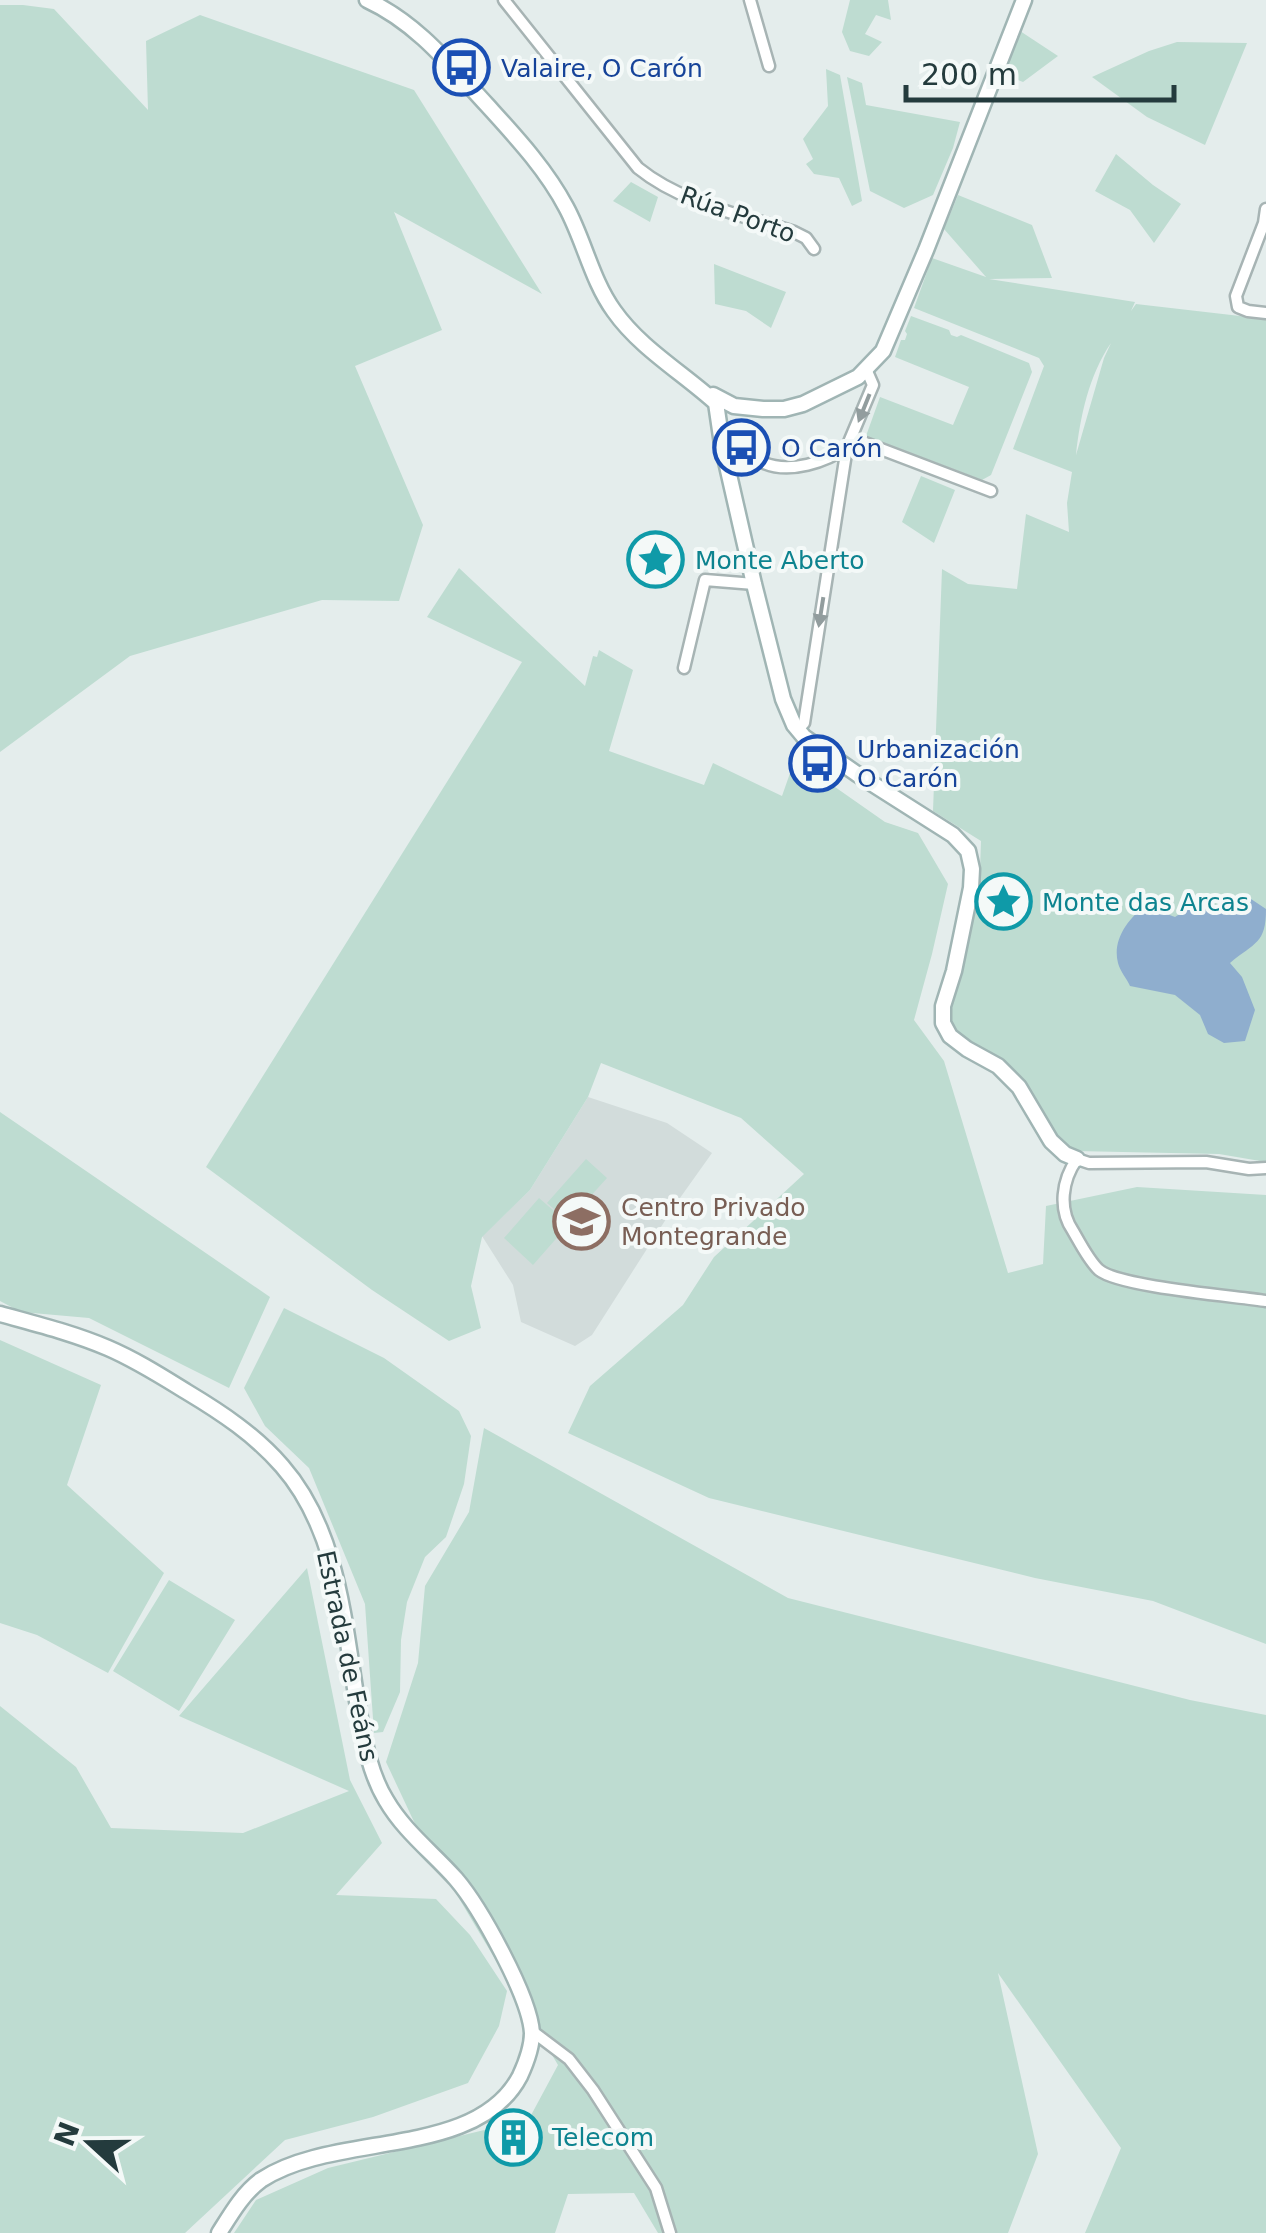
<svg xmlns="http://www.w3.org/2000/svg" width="1266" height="2233" font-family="'DejaVu Sans',sans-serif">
  <rect width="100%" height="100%" fill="#e4edec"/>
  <path fill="#d2dcdb" d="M588,1097L667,1123L712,1153L675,1205L592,1335L575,1346L521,1322L513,1285L482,1236L530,1190Z"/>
  <path fill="#bedcd1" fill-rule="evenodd" d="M850,0H888L891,20L876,15L865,34L882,42L869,56L850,51L842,32Z
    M0,5H23L54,9L148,110L146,41L200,15L414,90L542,294L394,212L442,330L355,366L423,525L399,601L322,600L130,656L0,752Z
    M1020,31L1058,56L1023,82L1002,74Z
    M1177,42L1247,43L1205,145L1147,117L1092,77L1149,51Z
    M826,69L840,75L862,201L852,206L839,178L814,174L806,164L813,159L803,139L828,106Z
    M847,77L862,83L866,105L960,122L953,148L933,195L904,208L870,191Z
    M1116,154L1153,185L1181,204L1154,243L1130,210L1095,191Z
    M631,182L658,197L650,222L613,201Z
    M958,195L1032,225L1052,278L989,279L1135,302L1131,311L1136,304L1266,319V1162L1219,1154L1075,1151L1052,1130L1039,1105L1007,1065L954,1031L949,1016L979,898L981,841L933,811L942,569L968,584L1017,589L1026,514L1069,532L1067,503L1072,472L1013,449L1044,366L1039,358L914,308L932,258L986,277L944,229ZM1111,343L1104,358L1076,455C1080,417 1089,375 1111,343Z
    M714,264L786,292L771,328L746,311L715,304Z
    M911,316L949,330L951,335L957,337L961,335L1029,363L1032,372L991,475L982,480L866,436L880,397L953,425L969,387L895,357L901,340H905L907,334L905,331Z
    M921,476L955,490L934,543L902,522Z
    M459,568L585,686L593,656L597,657L599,650L633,670L609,751L704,785L713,763L782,796L795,759L885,822L918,833L948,884L932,954L914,1020L944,1061L1008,1273L1043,1264L1046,1206L1137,1187L1266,1195V1644L1153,1601L1035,1578L709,1498L568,1433L590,1386L683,1305L714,1257L804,1174L741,1118L601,1063L588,1097L530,1190L482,1237L471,1286L481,1328L449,1341L372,1290L206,1167L522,662L427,617Z
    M0,1112L270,1297L229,1388L89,1318L21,1312L0,1301Z
    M586,1159L607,1178L568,1221L547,1203Z
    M539,1198L569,1224L533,1265L504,1238Z
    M284,1308L384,1358L459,1411L471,1436L464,1484L446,1537L425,1557L407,1602L401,1640L400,1692L383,1732L374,1733L365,1604L309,1468L265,1426L244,1388Z
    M0,1340L101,1385L67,1485L164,1573L108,1673L37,1635L0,1623Z
    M484,1428L788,1598L1190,1700L1266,1715V2233H1085L1121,2148L998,1973L1038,2154L1008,2233H658L634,2193L568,2194L555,2233H234L256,2200L328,2168L529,2119L558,2065L416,1826L386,1762L418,1663L425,1586L469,1512Z
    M307,1568L350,1780L382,1843L336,1895L436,1899L470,1935L507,1991L499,2026L468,2083L373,2117L285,2140L185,2233H0V1706L76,1767L111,1828L243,1833L349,1791L179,1716Z
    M169,1580L235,1620L179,1711L113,1671Z"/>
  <path fill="#8faece" d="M1248,897L1266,909C1266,944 1255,942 1230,963L1242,977L1255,1010L1245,1041L1224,1043L1208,1034L1200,1015L1175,995L1130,986C1127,979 1120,971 1118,963C1112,940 1128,919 1145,906L1175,917L1189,908H1223Z"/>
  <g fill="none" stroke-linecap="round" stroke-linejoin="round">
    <defs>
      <path id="street" d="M504,0L638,168C681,203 742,215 794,232L806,238L814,249
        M750,0L769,66
        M1266,209L1264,223L1236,296L1238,307L1248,311L1266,313
        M852,438L991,491
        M722,444C738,444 749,457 764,463C790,474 826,462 847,447
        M684,668L705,580L754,584
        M798,729L804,723L847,447L873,385L866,369
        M1266,1168L1249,1169L1206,1162L1089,1163L1077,1159C1062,1180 1058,1209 1073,1231C1080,1243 1089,1261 1099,1270C1120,1287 1234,1296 1266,1301
        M532,2031L569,2059L593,2090L656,2188L670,2233"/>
      <path id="secondary" d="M367,0C417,23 450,65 487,105C516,137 546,169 566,207C584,240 592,281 614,311C640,348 683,373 716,403L722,444L754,584L783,699L794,725L804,737L857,774L953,835L968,851L972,869L971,888L954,971L943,1006V1023L950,1036L967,1049L998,1066L1019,1087L1051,1141L1065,1154L1077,1159
        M713,395L734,406L763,409H784L803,404L858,377L883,351L926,250L1024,0
        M0,1314C36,1324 73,1333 108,1348C136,1360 161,1376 187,1392C222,1413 255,1435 282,1466C339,1531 344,1625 358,1707C364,1739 369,1772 386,1800C404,1831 432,1852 456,1879C480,1907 530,1997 532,2033C532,2048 526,2063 520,2076C476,2160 335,2131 261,2180C243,2193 231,2214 219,2233"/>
    </defs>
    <use href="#street" stroke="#a7b4b4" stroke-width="15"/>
    <use href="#secondary" stroke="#a0b5b4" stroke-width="19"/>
    <use href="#street" stroke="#fff" stroke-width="10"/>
    <use href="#secondary" stroke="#fff" stroke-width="14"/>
  </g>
  <defs><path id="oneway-solid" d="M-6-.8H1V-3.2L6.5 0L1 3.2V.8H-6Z" transform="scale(2.5)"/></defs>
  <g fill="#929d9e">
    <use href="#oneway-solid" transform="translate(864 408) rotate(112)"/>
    <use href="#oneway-solid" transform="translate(821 612) rotate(99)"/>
  </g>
  <defs>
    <symbol id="bus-ring" viewBox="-11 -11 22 22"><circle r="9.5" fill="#f4f9f8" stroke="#1a4fb4" stroke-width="1.5"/><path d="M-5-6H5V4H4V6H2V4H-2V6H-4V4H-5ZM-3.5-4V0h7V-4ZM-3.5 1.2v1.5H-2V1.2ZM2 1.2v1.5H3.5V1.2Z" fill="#1a4fb4"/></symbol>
    <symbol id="sight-ring" viewBox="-11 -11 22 22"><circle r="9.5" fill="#f4f9f8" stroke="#0f9aa8" stroke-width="1.5"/><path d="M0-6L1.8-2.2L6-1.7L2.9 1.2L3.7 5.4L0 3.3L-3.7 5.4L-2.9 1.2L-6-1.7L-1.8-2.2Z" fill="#0f9aa8"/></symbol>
    <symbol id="school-ring" viewBox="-11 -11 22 22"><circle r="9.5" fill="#f4f9f8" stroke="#8d6e63" stroke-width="1.5"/><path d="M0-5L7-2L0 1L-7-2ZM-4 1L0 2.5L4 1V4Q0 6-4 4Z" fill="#8d6e63"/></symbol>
    <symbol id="building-ring" viewBox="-11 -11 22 22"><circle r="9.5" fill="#f4f9f8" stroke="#0f9aa8" stroke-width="1.5"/><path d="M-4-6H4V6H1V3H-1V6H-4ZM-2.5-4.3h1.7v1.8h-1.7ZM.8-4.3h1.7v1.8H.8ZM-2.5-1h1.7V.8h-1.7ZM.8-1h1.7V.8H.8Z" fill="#0f9aa8"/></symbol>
  </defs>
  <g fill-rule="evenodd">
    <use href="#bus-ring" x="430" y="36" width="63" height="63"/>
    <use href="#bus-ring" x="710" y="416" width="63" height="63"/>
    <use href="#sight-ring" x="624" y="528" width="63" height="63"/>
    <use href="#bus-ring" x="786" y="732" width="63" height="63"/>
    <use href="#sight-ring" x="972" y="870" width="63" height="63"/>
    <use href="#school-ring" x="550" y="1190" width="63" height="63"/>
    <use href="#building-ring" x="482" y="2106" width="63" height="63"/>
  </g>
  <g text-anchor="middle" stroke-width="8" stroke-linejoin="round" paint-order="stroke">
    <g font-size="25" fill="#164399" stroke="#f4f9f8" text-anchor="start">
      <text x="501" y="77">Valaire, O Carón</text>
      <text x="781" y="457">O Carón</text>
      <text x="857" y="758">Urbanización<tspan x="857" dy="29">O Carón</tspan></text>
    </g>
    <g font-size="25" fill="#243b3d" stroke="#f4f9f8">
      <text transform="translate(738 214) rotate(20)" y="9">Rúa Porto</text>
      <text transform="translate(348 1656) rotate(78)" y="9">Estrada de Feáns</text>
    </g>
    <g font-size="25" fill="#0d838f" stroke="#f4f9f8" text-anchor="start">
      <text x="695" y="569">Monte Aberto</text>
      <text x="1042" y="911">Monte das Arcas</text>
      <text x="552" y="2146">Telecom</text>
    </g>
    <g font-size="25" fill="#785e54" stroke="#f4f9f8" text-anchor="start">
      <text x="621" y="1216">Centro Privado<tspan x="621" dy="29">Montegrande</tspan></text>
    </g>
  </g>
  <g transform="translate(90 2143) rotate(291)" stroke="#f4f9f8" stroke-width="8" paint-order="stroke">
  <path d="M0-8L18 38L0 25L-18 38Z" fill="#243b3d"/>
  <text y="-15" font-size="28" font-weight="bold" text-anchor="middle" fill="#243b3d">N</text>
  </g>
  <path d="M906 85v15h268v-15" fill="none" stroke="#243b3d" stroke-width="5"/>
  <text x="921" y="85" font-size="30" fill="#243b3d" stroke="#f4f9f8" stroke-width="8" paint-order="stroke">200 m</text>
</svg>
